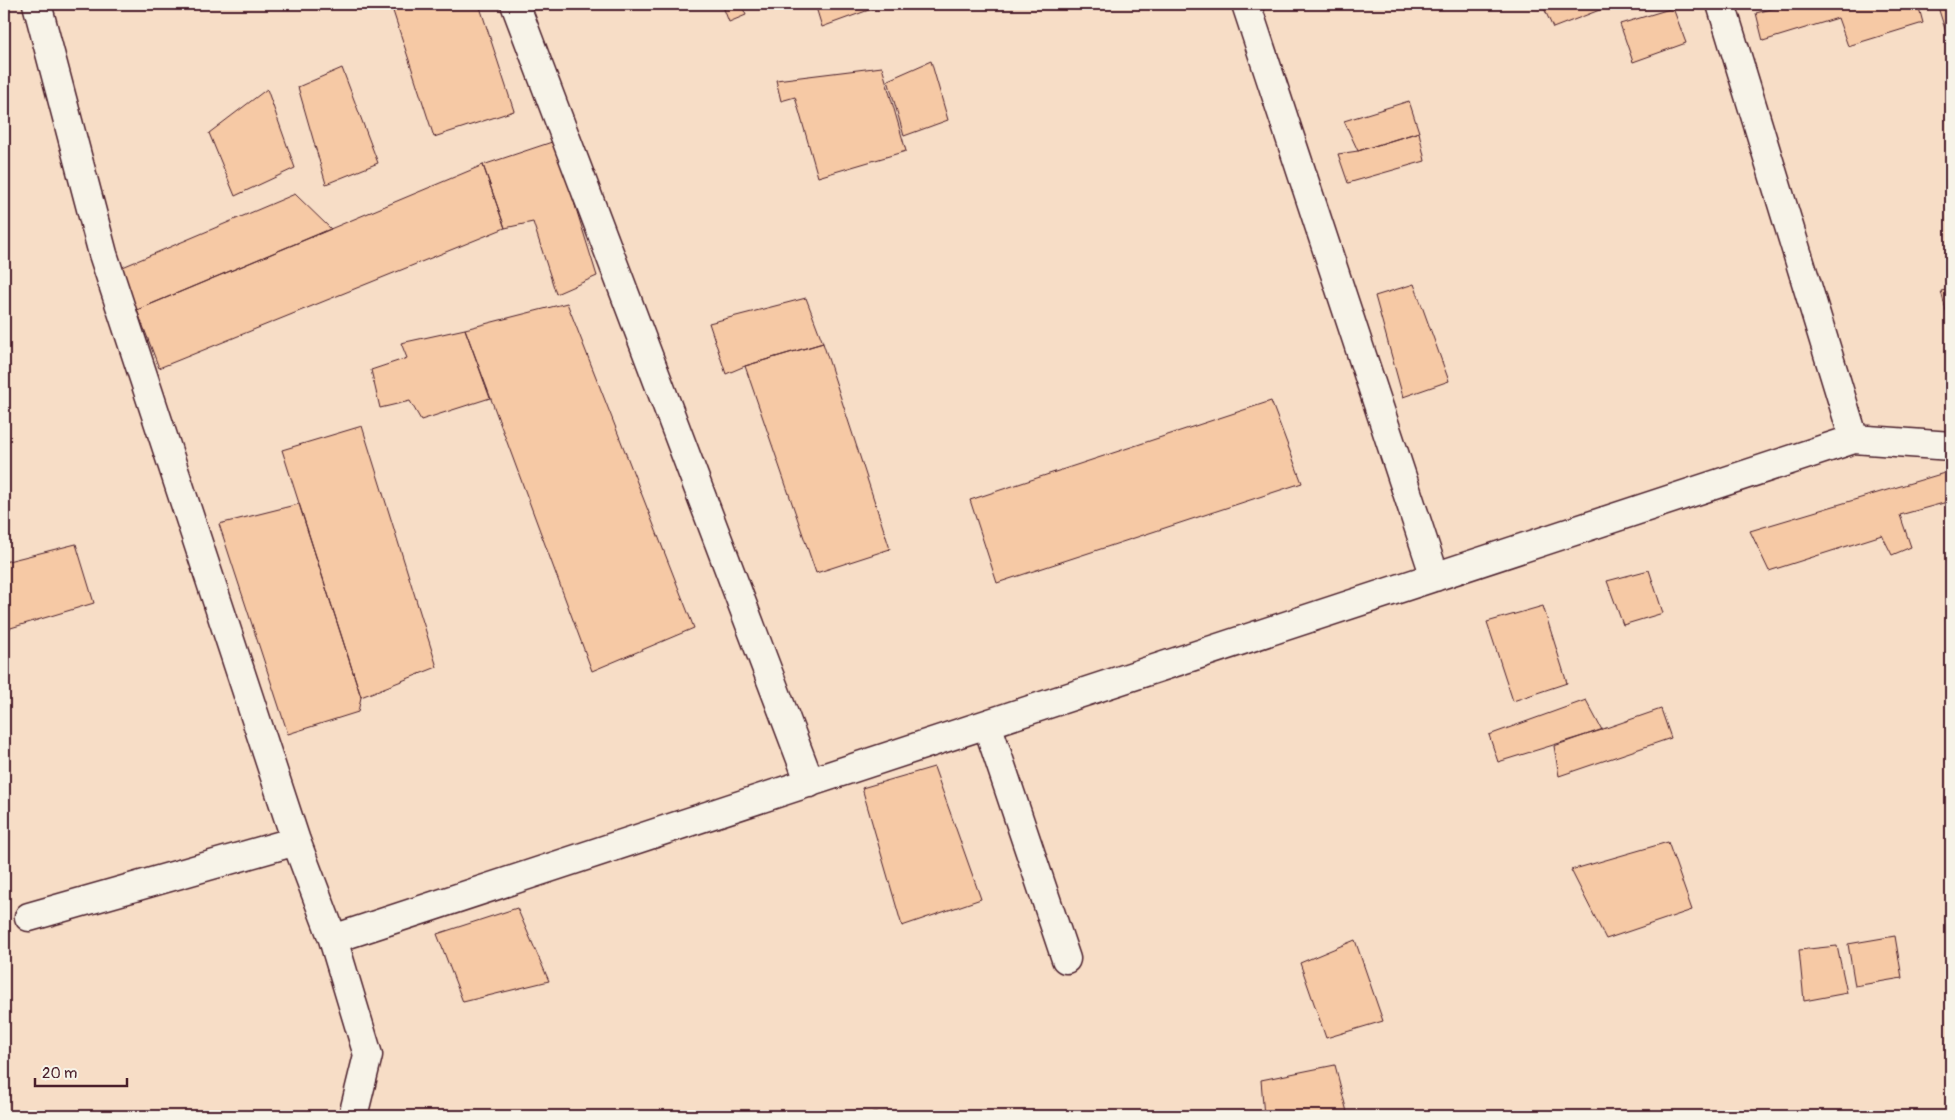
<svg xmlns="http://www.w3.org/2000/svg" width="1955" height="1120" font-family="Pangolin,sans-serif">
  <rect width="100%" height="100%" fill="#f7e6d4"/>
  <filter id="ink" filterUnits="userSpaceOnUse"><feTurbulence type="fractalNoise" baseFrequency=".02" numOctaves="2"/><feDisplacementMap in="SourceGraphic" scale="10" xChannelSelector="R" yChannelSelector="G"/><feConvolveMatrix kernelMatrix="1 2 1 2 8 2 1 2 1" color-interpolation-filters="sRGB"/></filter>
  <g filter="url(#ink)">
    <path fill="#f7ddc6" d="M4,4H1951V1116H4Z"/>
    <path fill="#f6c9a5" stroke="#4a1f2b" d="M406,4H479L514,111L434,137L392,8Z
      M722,4H741L746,15L729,22Z
      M815,4H884L885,7H877L822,27Z
      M1542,4H1615L1553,28Z
      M1790,4H1918L1923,23L1848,46L1838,18L1763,41L1756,13Z
      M1937,4H1951V48Z
      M1673,8L1686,43L1633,62L1620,24Z
      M931,61L948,120L904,136L888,80Z
      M882,67L906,151L818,177L795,97L781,101L776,80Z
      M342,68L378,163L326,184L298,87Z
      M267,89L295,168L235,196L209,133Z
      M1409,101L1419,132L1358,151L1344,121Z
      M1419,132L1425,161L1348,183L1338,154L1358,151Z
      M555,141L597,276L556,294L533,222L505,228L483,165Z
      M483,165L505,228L159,368L137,310Z
      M295,194L331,229L137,310L118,269Z
      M1414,284L1449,381L1403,397L1375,296Z
      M1951,289V331L1941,291Z
      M806,298L823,343L745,366L726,374L709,323Z
      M567,303L694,628L592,671L465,329Z
      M465,329L490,398L421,420L410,401L380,408L371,370L407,358L401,343Z
      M823,343L890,549L816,573L745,366Z
      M1271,401L1302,483L997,583L970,500Z
      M362,426L437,667L361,697L282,450Z
      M1951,471V501L1900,515L1911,547L1892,555L1882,535L1769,571L1750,531Z
      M299,504L361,697L358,712L288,734L219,524Z
      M76,544L94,603L4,630V562Z
      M1649,570L1663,613L1623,625L1607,581Z
      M1543,606L1567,683L1513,701L1487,622Z
      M1586,700L1602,730L1498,762L1489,735Z
      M1661,709L1671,738L1559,776L1554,746Z
      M934,767L981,899L902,926L862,788Z
      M1668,842L1692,910L1606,939L1571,870Z
      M517,908L549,981L463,1002L437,934Z
      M1895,936L1902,978L1855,986L1848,944Z
      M1355,940L1383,1021L1326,1038L1300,963Z
      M1837,946L1847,993L1804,1001L1799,950Z
      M1335,1065L1348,1116H1264L1261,1080Z
      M4,1070L10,1071L6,1116H4Z
      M888,1113V1116H828Z"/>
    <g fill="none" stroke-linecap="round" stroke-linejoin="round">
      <defs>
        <path id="minor" d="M37,4L103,254L296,841L333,939L368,1055L353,1116
          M515,4L810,783
          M1246,4L1435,577
          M1854,439L1951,446
          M987,724L1066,959
          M29,917L296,841
          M333,939L1854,439L1721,4"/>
      </defs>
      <use href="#minor" stroke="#4a1f2b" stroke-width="31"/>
      <use href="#minor" stroke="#f7f3e8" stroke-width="28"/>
    </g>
  </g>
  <rect width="1955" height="1120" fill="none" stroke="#f7f3e8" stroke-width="20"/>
  <rect x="10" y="10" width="1935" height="1100" fill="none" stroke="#4a1f2b" stroke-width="2" filter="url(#ink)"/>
  <path d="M35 1078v8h92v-8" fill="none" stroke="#4a1f2b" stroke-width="2.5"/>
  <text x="42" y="1078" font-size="15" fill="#4a1f2b" stroke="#f7f3e8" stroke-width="4" paint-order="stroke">20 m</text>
</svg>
